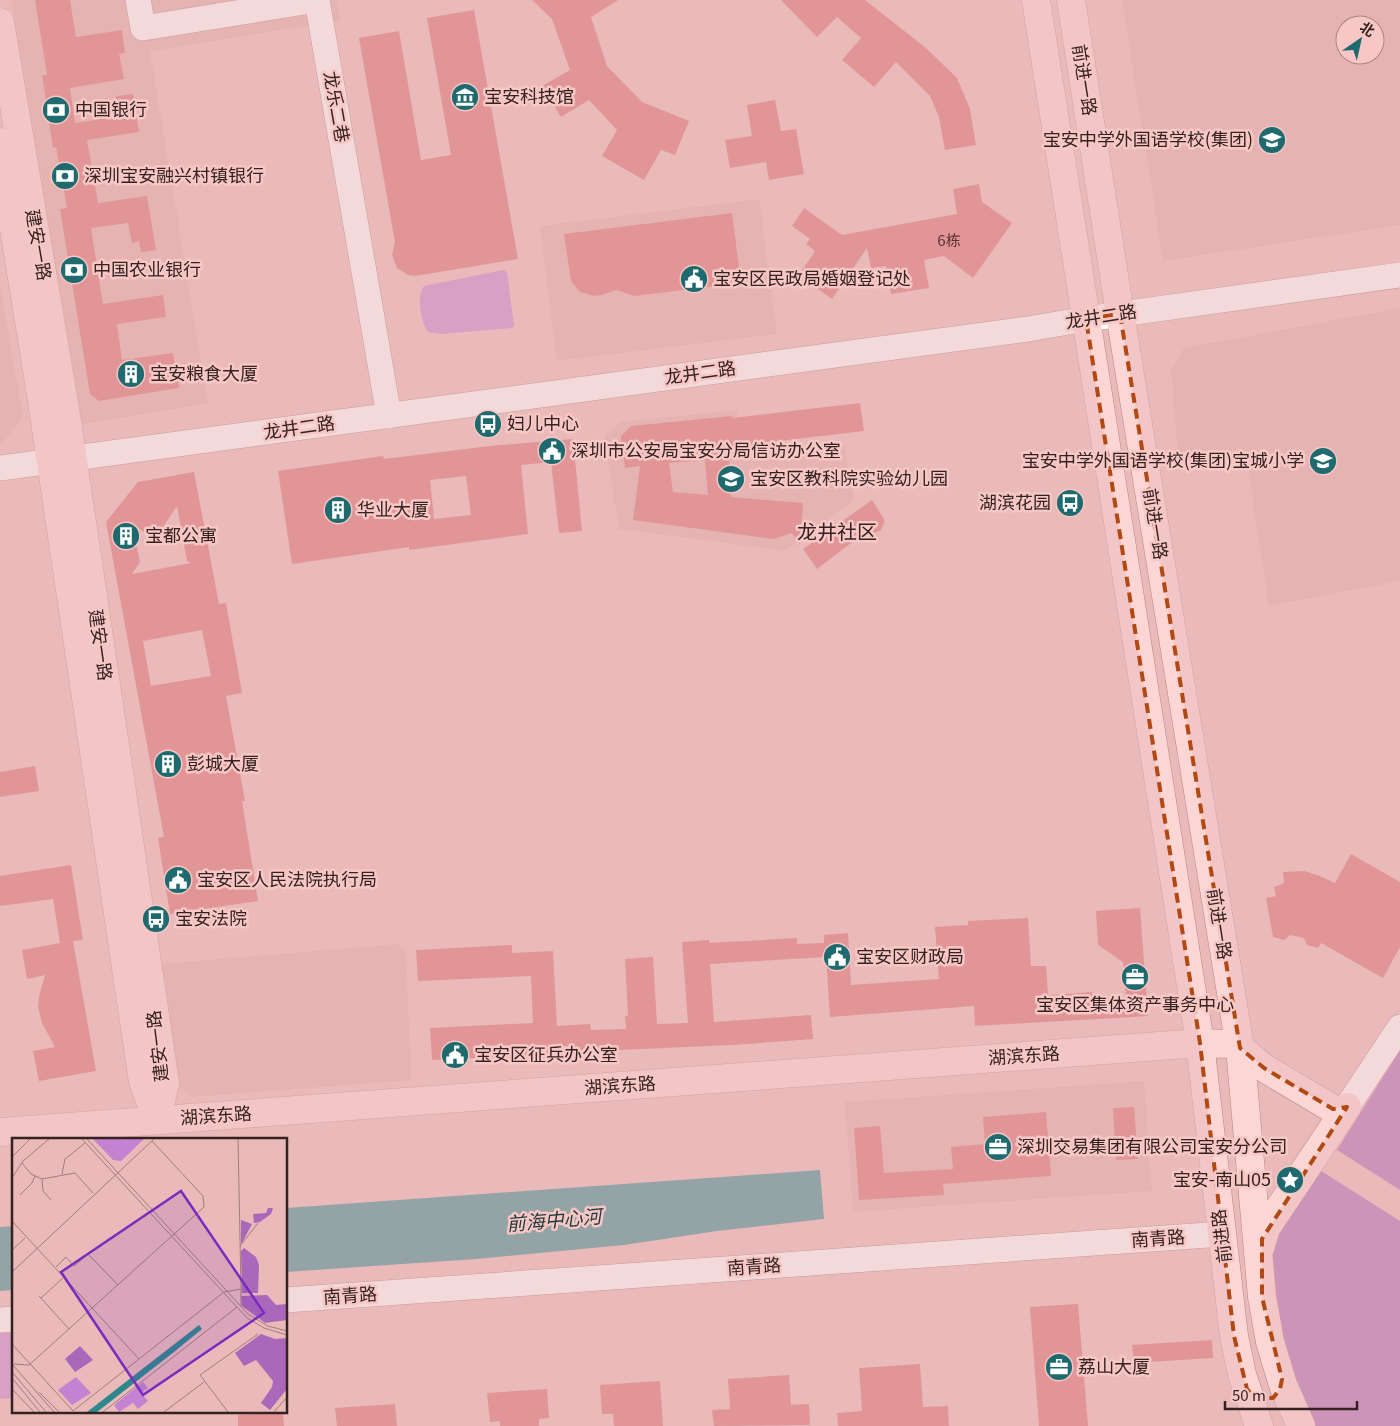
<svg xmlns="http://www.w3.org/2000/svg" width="1400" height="1426" font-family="Georgia,'Noto Sans SC',serif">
  <rect width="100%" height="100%" fill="#e9bab9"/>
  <path fill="#e2acab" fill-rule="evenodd" d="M11,0H337L340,21L150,51L208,403L82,424Z
    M1122,0H1400V225L1163,261ZM1345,25H1375V55H1345Z
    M759,199L777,334L557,361L540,226Z
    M0,286L23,416L3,443H0Z
    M1400,308V581L1269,606L1246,456L1179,467L1171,370L1184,348Z
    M737,410L742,458L787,449L844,445L854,500L786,551L619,529L604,437L619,422Z
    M397,944L406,950L411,1080L192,1097L178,1086L158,964Z
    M1144,1081L1152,1191L853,1212L845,1102Z"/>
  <path fill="#c582d2" d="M503,270L507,272L514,326L512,328L441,334L428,332C421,322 416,296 424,286Z
    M14,1332V1398L0,1399V1333Z"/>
  <path fill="#ab67b9" d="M1400,1050V1190L1337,1150Z
    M1315,1167L1400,1221V1426H1314L1289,1369L1278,1329L1271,1238Z"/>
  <path fill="#2d888d" d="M820,1170L824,1219L717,1231L624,1245L476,1259L286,1272V1208Z
    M14,1226V1290L0,1291V1227Z"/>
  <path fill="#d8696b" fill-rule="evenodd" d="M35,0H70L76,37L122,30L125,53L119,54L124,79L70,88L75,123L119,116L116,96L133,94L139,132L87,140L98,203L147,196L156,250L141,252L139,241L132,243L128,223L91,228L103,304L163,295L166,317L117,324L122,360L173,353L179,388L99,401L90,394L60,209L67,208L56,147L53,148L42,75H47Z
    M532,0H618L591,17L607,66L642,102L689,121L675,155L661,150L644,180L602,156L617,130L589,100L561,117L542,86L570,70L552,19Z
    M781,0H865L926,48L957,78L970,109L976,145L945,150L939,117L930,96L896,62L874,87L842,60L861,38L837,17L817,37Z
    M474,10L518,259L415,276L408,275L397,268L392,255L395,242L359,38L399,31L421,160L451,155L427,18Z
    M775,100L781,131L796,129L804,174L769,180L766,162L730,168L725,140L752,136L747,105Z
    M979,184L982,202L1012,223L973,278L944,256L924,260L929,288L891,294L886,266L871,268L867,248L832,299L799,275L815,251L806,244L810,239L792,226L804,208L842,235L957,214L953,189Z
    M732,213L741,283L634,296L617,290L601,295L594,296L580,292L571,281L564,234Z
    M860,403L864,431L736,446L737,457H729L731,497L803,503L800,545L792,533L774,539L633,520L640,466L625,468L621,436L631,426L732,416L733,418ZM705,460L708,495L673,492L669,463Z
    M573,439L582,531L559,533L551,462L521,465L528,534L409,550V547L292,564L278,471L383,456L384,459L490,446ZM466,476L471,515L434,519L430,480Z
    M194,472L219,604L226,603L242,693L226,696L245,801H242L258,901L170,914L158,838L164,837L106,522L138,482ZM177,506L187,561L191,563L132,574L140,562L132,524L155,539ZM202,630L211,676L151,686L143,641Z
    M872,500L884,519V523L881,530L874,533H864L817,569L803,549Z
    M35,766L39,791L0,797V772Z
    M1351,854L1400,882V947L1383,978L1321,943L1318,948L1307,945L1304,938L1290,935L1284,940L1273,937L1266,898L1276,896L1274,887L1284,883L1283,872L1304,871L1320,876L1335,883Z
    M71,865L83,940L73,941L96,1071L39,1081L33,1051L55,1047L42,1023L38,1007L39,996L45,975L27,979L22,950L60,943L53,899L0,906V876Z
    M1140,908L1148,1016L975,1026L974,1006L830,1017L826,957L710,964L714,1022L811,1015L813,1039L732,1045L618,1050V1054L542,1058L541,1055L432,1060L430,1028L533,1023L531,976L418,981L416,950L512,945V953L553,951L557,1026L590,1024L591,1030L626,1029L625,1016H628L625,959L653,957L657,1024L688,1023L682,942L709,940V943L797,938V944L824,943V935L848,933L851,985L939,979L935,927L968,925V921L1028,918L1031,966H1046L1048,995L1092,992L1093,999L1126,997L1123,962L1098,945L1096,911Z
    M1134,1107L1138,1159L1116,1160L1113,1108Z
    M1046,1112L1051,1176L943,1184L944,1195L859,1200L854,1128L880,1126L884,1173L953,1169L951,1147L985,1144L983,1117Z
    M1078,1304L1088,1426H1039L1030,1307Z
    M1212,1340L1213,1358L1134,1363L1132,1345Z
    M920,1364L923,1407L948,1406L949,1426H838L837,1413L862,1411L859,1368Z
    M789,1375L791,1405L809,1404L810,1425L714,1426L712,1410L730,1409L728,1379Z
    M660,1381L663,1426H614L613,1414H602L600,1385Z
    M547,1389L549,1418L539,1419V1426H500V1421L490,1422L487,1393Z
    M395,1404L397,1426H337L335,1408Z
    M283,1412L284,1426H238V1415Z"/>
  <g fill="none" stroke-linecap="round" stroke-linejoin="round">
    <defs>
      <path id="minor" d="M138,0L143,28L317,0L389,416
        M0,468L1028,329L1086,319L1400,275
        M1347,1107L1400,1027
        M286,1300L1222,1234
        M0,1320L14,1319"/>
      <path id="major" d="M1036,0L1200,1043L1234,1336L1242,1374L1259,1426
        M1071,0L1120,314L1240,1048L1262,1297L1270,1342L1283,1385L1301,1426
        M0,22L67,421L165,1083L157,1120
        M0,142L42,401L143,1082L157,1120
        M0,1132L1200,1043L1228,1044L1240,1048L1264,1068L1333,1109L1339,1110L1347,1107
        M1260,1248L1266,1228L1347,1107"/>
    </defs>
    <use href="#minor" stroke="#a27776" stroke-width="26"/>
    <use href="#major" stroke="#b58583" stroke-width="29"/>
    <use href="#minor" stroke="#fff" stroke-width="25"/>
    <use href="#major" stroke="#fcd6d4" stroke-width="28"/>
  </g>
  <path d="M0 0H1400V1426H0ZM1120,314L1240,1048L1264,1068L1333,1109L1347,1107L1262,1239V1297L1282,1379L1280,1389L1273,1398H1255L1247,1389L1234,1336L1200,1043L1086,319Z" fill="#e9bab9" fill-opacity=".55" fill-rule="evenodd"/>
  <path fill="none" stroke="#b24812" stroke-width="4" stroke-dasharray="10 6" stroke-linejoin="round" d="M1120,314L1240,1048L1264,1068L1333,1109L1347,1107L1262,1239V1297L1282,1379L1280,1389L1273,1398H1255L1247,1389L1234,1336L1200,1043L1086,319Z"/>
  <defs>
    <symbol id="museum-disc" viewBox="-11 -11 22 22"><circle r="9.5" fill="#1e6a6e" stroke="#f7c7c5"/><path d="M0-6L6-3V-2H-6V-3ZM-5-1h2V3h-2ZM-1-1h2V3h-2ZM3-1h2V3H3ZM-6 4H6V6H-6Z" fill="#fff"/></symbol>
    <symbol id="bank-disc" viewBox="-11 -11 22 22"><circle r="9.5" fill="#1e6a6e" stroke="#f7c7c5"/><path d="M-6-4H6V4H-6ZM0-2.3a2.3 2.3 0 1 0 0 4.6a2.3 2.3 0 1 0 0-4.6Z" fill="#fff"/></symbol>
    <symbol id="school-disc" viewBox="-11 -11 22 22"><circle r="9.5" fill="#1e6a6e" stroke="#f7c7c5"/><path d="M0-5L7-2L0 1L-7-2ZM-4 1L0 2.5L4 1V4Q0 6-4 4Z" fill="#fff"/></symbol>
    <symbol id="civic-disc" viewBox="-11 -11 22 22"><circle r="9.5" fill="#1e6a6e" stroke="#f7c7c5"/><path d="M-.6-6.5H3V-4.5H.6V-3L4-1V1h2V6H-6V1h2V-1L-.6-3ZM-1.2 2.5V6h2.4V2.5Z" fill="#fff"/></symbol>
    <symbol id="building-disc" viewBox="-11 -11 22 22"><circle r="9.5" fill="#1e6a6e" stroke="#f7c7c5"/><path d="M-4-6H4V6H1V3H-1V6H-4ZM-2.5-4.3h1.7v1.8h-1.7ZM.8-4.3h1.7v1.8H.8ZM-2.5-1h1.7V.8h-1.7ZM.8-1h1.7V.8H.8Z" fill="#fff"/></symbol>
    <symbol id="bus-disc" viewBox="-11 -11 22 22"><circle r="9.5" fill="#1e6a6e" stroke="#f7c7c5"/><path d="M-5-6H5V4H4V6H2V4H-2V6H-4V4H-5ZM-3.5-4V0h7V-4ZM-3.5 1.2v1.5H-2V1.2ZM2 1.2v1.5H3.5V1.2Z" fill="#fff"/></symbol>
    <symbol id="office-disc" viewBox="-11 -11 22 22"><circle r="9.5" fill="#1e6a6e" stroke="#f7c7c5"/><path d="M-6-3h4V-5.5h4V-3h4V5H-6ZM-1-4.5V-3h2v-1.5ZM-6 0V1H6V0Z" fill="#fff"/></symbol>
    <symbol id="sight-disc" viewBox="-11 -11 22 22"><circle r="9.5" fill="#1e6a6e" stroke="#f7c7c5"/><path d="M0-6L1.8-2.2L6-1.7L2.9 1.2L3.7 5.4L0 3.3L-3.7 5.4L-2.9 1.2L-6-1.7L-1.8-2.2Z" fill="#fff"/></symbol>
  </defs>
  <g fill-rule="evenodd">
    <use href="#museum-disc" x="449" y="81" width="32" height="32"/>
    <use href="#bank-disc" x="40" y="94" width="32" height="32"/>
    <use href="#school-disc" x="1256" y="124" width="32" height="32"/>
    <use href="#bank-disc" x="49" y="160" width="32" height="32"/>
    <use href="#bank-disc" x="58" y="254" width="32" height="32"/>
    <use href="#civic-disc" x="678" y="263" width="32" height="32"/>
    <use href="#building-disc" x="115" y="358" width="32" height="32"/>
    <use href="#bus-disc" x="472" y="408" width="32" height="32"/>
    <use href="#civic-disc" x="536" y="435" width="32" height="32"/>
    <use href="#school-disc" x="1307" y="445" width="32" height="32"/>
    <use href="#school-disc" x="715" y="463" width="32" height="32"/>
    <use href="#bus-disc" x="1054" y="487" width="32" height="32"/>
    <use href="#building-disc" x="322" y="494" width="32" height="32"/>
    <use href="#building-disc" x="110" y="520" width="32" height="32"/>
    <use href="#building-disc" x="152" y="748" width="32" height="32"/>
    <use href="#civic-disc" x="162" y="864" width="32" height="32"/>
    <use href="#bus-disc" x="140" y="903" width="32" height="32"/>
    <use href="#civic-disc" x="821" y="941" width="32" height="32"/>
    <use href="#office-disc" x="1119" y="961" width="32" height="32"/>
    <use href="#civic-disc" x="439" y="1039" width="32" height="32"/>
    <use href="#office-disc" x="982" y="1131" width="32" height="32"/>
    <use href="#sight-disc" x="1274" y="1164" width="32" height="32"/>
    <use href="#office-disc" x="1043" y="1351" width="32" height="32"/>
  </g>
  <g text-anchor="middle" stroke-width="5" stroke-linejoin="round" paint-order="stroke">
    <g font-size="15" fill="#5d3434">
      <text x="949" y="246">6栋</text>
    </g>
    <g font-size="18" fill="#342221" stroke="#f7c7c5">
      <text transform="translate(1084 80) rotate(81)" y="6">前进一路</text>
      <text transform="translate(336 107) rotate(80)" y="6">龙乐二巷</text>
      <text transform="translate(38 245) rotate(80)" y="6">建安一路</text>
      <text transform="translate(1101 317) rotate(-9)" y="6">龙井二路</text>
      <text transform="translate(700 373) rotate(-8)" y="6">龙井二路</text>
      <text transform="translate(299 428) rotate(-8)" y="6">龙井二路</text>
      <text transform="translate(1155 524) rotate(81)" y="6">前进一路</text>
      <text transform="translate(100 645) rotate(82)" y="6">建安一路</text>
      <text transform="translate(1219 924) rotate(81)" y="6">前进一路</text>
      <text transform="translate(158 1046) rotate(-97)" y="6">建安一路</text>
      <text transform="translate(1024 1056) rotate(-4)" y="6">湖滨东路</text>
      <text transform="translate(620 1086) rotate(-4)" y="6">湖滨东路</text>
      <text transform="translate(216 1116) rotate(-4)" y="6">湖滨东路</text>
      <text transform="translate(1222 1236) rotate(-97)" y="6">前进路</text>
      <text transform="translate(1158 1239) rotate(-4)" y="6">南青路</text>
      <text transform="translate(754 1267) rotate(-4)" y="6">南青路</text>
      <text transform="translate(350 1296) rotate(-4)" y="6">南青路</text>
    </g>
    <g font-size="18" fill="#342221" stroke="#f7c7c5" text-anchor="start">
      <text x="484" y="103">宝安科技馆</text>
      <text x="75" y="116">中国银行</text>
      <text x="1253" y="146" text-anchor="end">宝安中学外国语学校(集团)</text>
      <text x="84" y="182">深圳宝安融兴村镇银行</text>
      <text x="93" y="276">中国农业银行</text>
      <text x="713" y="285">宝安区民政局婚姻登记处</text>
      <text x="150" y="380">宝安粮食大厦</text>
      <text x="507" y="430">妇儿中心</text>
      <text x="571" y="457">深圳市公安局宝安分局信访办公室</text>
      <text x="1304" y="467" text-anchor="end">宝安中学外国语学校(集团)宝城小学</text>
      <text x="750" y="485">宝安区教科院实验幼儿园</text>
      <text x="1051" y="509" text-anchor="end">湖滨花园</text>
      <text x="357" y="516">华业大厦</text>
      <text x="145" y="542">宝都公寓</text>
      <text x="187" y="770">彭城大厦</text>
      <text x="197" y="886">宝安区人民法院执行局</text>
      <text x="175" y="925">宝安法院</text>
      <text x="856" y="963">宝安区财政局</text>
      <text x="1135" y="1011" text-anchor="middle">宝安区集体资产事务中心</text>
      <text x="474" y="1061">宝安区征兵办公室</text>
      <text x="1017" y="1153">深圳交易集团有限公司宝安分公司</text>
      <text x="1271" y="1186" text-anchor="end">宝安-南山05</text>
      <text x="1078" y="1373">荔山大厦</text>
    </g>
    <g font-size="19" font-style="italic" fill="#1c383a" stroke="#f7c7c5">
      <text transform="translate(554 1220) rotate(-5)" y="7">前海中心河</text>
    </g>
    <g font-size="20" fill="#342221" stroke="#f7c7c5">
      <text x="837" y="539">龙井社区</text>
    </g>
  </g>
  <g transform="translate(12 1138)">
    <rect width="275" height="275" fill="#e9bab9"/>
    <path d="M81,1H132L109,23L101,22ZM64,239L79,255L60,267L46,252ZM131,244L136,250L129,255L136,263L126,271L121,265L107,274L102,267Z" fill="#c582d2"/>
    <path d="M256,70H261L259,76L248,84L242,85L241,76L254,75ZM229,82L240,86L230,105H229ZM232,110L244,119L247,127L246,155H230L229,113ZM255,157L264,167L275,166V182L253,185L230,168L229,158ZM249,196L263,201L275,200V251L258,272L249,265L260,249L261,243L244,222L232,228L223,215ZM68,208L81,222L63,234L53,221Z" fill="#ab67b9"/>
    <path d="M187,187L190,191L162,214L85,274H75Z" fill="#2d888d"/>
    <path fill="none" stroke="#a17d7c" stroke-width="1" d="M70,1L235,180L252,190L275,197M75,1L236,176L256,188L275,193M226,1L229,151M0,19L18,1M10,25L19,36L30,41L63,35L81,55M50,36L53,21L73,5M0,40L11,23L37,1M30,41L31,53L39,62M8,57L20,45L23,38M0,83L127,221M228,108L246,85M0,112L13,100M44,129L54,119L62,128L76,116L106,147M0,134L142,1M27,158L57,191M29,160L51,140M0,206L61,273M0,226L42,274M2,226L17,227M17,227L192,69L191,58L140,3M0,234L34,274M0,240L28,274M0,251L22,274M27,254L47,274M61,273L212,154L229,151V168M91,274L225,169M152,274L192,244M216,274L188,237L246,196M262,274L275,259"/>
    <path fill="#7b2cbf" fill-opacity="0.15" stroke="#7b2cbf" stroke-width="2.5" d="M169,53L252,175L131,257L49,134Z"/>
    <rect width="275" height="275" fill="none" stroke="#342221" stroke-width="2.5"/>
  </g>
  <g transform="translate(1360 40) rotate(34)"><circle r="24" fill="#f7c7c5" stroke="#a98583"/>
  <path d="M0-4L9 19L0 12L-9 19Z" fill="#1e6a6e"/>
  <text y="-8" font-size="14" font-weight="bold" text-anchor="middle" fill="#342221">北</text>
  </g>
  <path d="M1225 1401v8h132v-8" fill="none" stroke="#342221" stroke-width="2.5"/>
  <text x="1232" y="1401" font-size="15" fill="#342221" stroke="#f7c7c5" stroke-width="4" paint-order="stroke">50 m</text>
</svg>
